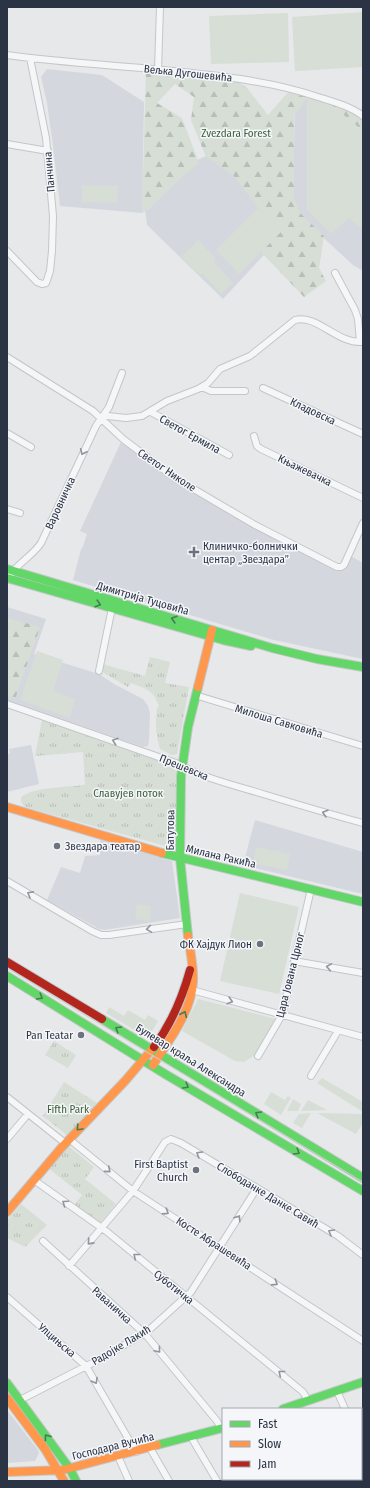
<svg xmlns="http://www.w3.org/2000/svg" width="370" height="1488" font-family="'Fira Sans Condensed',sans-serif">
  <defs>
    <pattern id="forest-firs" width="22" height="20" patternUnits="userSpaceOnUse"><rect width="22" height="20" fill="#d6ded6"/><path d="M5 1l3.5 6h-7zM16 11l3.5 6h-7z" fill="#b8bfb9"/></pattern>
    <pattern id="park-tufts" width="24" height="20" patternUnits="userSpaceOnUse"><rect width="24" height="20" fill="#d6ded6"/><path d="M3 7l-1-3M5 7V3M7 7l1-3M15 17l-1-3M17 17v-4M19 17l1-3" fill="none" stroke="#b8bfb9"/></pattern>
  </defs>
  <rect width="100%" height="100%" fill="#e6e8ea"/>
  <path fill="#d4d7dd" d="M47,69L102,75L144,102L142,213L60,206L53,146L47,103L41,77Z
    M295,94L331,108L363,172V271L353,265L293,210Z
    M212,153L288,229L223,299L147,225L144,202L181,168Z
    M121,442L177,481L341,567L349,555L363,563V659L274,640L73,580L81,549H82L87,534L80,531Z
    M7,607L46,619L34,654L99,674L114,684L143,699L148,706L150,714L149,741L148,746L143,747L7,700Z
    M31,745L39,784L7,792V754H10L9,749Z
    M255,820L363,852V894L243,865Z
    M100,840L172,861L180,918L104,930L99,929L47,900L61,867L80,873L85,856L100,855Z
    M7,1410L38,1450L39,1453L35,1461L7,1463Z"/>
  <path fill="#d6ded6" d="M363,12V67L295,71L292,17Z
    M288,13L289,62L211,64L209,16Z
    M307,96L333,106L363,131L358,139L363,143V230L349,218L331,234L307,210Z
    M82,185L118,186L117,203L82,202Z
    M258,208L282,231L239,274L216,250Z
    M198,240L216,259L214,262L233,283L221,294L202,273L200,275L181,257Z
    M37,651L63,660L53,691L75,699L70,718L20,700Z
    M256,847L290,854L287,870L253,863Z
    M240,893L299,907L279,994L220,981Z
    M137,904L151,906L150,921L135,919Z
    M198,999L276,1019L255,1055L244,1062L235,1061L182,1031Z
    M109,1007L124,1016L128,1010L145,1020L148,1015L158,1021L148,1038L106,1013Z
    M322,1078L363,1102V1112L317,1083Z
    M271,1092L285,1100L288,1096L291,1098L281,1115L264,1104Z
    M293,1099L301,1104L298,1111H287Z
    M308,1100L327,1110L301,1111Z
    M311,1113L302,1128L293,1123L299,1114Z
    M317,1113L361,1114L363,1115V1123L356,1134Z"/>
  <path fill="url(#forest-firs)" d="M146,70L236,80L247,88L268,115L291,89L359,113L363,105V143L357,139L363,131L333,106L308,96L294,117V198L300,213L324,236L319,268L326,281L304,297L261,252L282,231L258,208L234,176L206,157L191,120L194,97L175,84L157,103L182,118L199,163L184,175L148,210L142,213Z
    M7,618L40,627L15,699L7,696Z"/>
  <path fill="url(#park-tufts)" d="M150,657L170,662L165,683L189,687L177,754L172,755L160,749C156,735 155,723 157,708L159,706C153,689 146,689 131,683L128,687L104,673L102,670V664L145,676Z
    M42,720L167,763L177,772L176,843L169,847L25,807C21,803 20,800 22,796C37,787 68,787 85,785L83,752L35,756Z
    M54,1041L76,1055L68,1068L45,1055Z
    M64,1082L97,1103L67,1135L43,1116Z
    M66,1144L94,1167L85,1179L116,1204L100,1223L74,1205L82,1195L47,1167Z
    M21,1204L47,1225L25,1247L7,1238V1220Z"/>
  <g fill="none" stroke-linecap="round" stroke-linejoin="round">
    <defs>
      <path id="street" d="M7,55C71,64 136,66 200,74C240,78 280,84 318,97C334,102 350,106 363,116
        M158,70L160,7
        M7,144L48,151
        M7,251L37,282L42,284L46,283L50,271L52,251L53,216L46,138L30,58
        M335,273L355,310L358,319L360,342
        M7,357L93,411L123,439L175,478L255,525L337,567H341L344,565L363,523
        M202,387L211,391H245
        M263,388L363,434
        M151,412L229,455
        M102,418L108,416L126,418L142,416L167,401L198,389L208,383L220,369L250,356L295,320C317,314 337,344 363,342
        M7,433L31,447
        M254,436L257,446L261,449L363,498
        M7,509L20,513
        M7,580C15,564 32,557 41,543L96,426L109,407L122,373
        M99,671L112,608
        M195,695L363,746
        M7,704L176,763C203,778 233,785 263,794C296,804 329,814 363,823
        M7,881L92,931L101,935H109L187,924
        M294,961L363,973
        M192,990L363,1037
        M258,1056L282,1015L311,889
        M311,1076L338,1031
        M7,1097L65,1143
        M7,1139L28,1114
        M69,1139L133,1191L363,1341
        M34,1180L106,1231L303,1392L308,1400
        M43,1241L145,1334L217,1421L221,1429
        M69,1266L133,1191L165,1142L171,1139L181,1143L338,1236L363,1255
        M7,1297L86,1366L136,1452
        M337,1391L345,1409
        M20,1400L106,1356L149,1330L191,1292L257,1188
        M361,1433L363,1435
        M191,1437L217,1481
        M150,1448L169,1481
        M118,1456L129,1481
        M268,1479L269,1481
        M331,1479L333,1481"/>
      <path id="fast" d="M7,569L272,648L317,659L363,667
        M7,578L223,640L251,646
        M162,853L363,902
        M188,936L180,858L181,776L188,727L198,687
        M7,976L165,1074L363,1191
        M102,1019L363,1178
        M7,1383L70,1469L76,1481
        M283,1409L363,1382
        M157,1445L223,1428"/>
      <path id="slow" d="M198,687L212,630
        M7,807L162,853
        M153,1065C169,1040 191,1013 193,982C194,968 190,950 188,936
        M7,1212L62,1147L125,1081L154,1047
        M7,1398L45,1449L64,1481
        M7,1472L63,1470L157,1445"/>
      <path id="jam" d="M7,962L102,1019
        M154,1047C172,1023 182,999 190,970"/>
    </defs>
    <use href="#street" stroke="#c4c6c8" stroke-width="8"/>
    <use href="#fast" stroke="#c4c6c8" stroke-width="10"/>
    <use href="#slow" stroke="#c4c6c8" stroke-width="10"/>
    <use href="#jam" stroke="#c4c6c8" stroke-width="10"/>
    <use href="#street" stroke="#f5f6f7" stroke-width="6"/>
    <use href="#fast" stroke="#63d668" stroke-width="8"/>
    <use href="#slow" stroke="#ff974d" stroke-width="8"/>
    <use href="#jam" stroke="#b3261e" stroke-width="8"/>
    <path stroke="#cecfd2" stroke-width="1" d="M7,968L363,1182"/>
  </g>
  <defs><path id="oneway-chevron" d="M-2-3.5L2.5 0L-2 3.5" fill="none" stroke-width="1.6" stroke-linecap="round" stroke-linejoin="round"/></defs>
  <g stroke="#90959e">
    <use href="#oneway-chevron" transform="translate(83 452) rotate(115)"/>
    <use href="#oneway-chevron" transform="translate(115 741) rotate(-161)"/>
    <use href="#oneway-chevron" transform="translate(325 813) rotate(-164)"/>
    <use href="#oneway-chevron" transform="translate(30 894) rotate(-151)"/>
    <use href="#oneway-chevron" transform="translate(149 929) rotate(171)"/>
    <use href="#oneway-chevron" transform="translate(329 967) rotate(-170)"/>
    <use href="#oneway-chevron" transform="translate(230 1001) rotate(16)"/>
    <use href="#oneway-chevron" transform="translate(199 1154) rotate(-149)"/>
    <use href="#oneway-chevron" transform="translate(108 1170) rotate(40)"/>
    <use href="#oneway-chevron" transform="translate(65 1203) rotate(-145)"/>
    <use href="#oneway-chevron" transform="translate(166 1212) rotate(33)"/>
    <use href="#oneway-chevron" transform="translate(238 1218) rotate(-57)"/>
    <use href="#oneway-chevron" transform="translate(331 1232) rotate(-150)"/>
    <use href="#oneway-chevron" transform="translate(90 1242) rotate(132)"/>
    <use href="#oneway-chevron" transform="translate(136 1256) rotate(-141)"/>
    <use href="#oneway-chevron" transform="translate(275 1283) rotate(33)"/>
    <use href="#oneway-chevron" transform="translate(158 1350) rotate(50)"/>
    <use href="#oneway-chevron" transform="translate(281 1373) rotate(-141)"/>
    <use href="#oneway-chevron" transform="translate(95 1381) rotate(60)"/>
  </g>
  <g stroke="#447d55">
    <use href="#oneway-chevron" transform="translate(98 604) rotate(16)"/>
    <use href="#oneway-chevron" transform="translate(174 619) rotate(-164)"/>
    <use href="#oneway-chevron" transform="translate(40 997) rotate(31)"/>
    <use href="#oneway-chevron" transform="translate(184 1014) rotate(-65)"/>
    <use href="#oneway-chevron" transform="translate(118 1029) rotate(-149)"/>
    <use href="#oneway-chevron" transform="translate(186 1086) rotate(31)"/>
    <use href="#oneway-chevron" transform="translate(258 1114) rotate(-149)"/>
    <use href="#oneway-chevron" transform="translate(79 1128) rotate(133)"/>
    <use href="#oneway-chevron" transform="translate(297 1152) rotate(31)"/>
    <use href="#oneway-chevron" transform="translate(47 1437) rotate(-126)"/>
  </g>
  <g fill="#6c737f" stroke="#f4f6f9" stroke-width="1.5">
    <path d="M192 546h4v4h4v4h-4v4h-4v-4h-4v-4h4z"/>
    <circle cx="57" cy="846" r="4"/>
    <circle cx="260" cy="944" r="4"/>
    <circle cx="81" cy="1035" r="4"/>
    <circle cx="196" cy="1170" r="4"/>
  </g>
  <g text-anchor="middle" stroke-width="3" stroke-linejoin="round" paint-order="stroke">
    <g font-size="11" fill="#2b3445" stroke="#f4f6f9">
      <text transform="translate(188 73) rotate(6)" y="4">Вељка Дугошевића</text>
      <text transform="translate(49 172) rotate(-95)" y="4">Панчина</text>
      <text transform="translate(313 411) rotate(25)" y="4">Кладовска</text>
      <text transform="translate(190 434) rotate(29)" y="4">Светог Ермила</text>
      <text transform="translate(167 470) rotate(34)" y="4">Светог Николе</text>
      <text transform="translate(305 470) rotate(26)" y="4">Књажевачка</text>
      <text transform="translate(60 503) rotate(-65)" y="4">Варовничка</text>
      <text transform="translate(143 598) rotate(16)" y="4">Димитрија Туцовића</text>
      <text transform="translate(279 721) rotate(17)" y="4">Милоша Савковића</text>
      <text transform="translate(184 767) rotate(22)" y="4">Прешевска</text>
      <text transform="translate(170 830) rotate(-89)" y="4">Батутова</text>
      <text transform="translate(221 856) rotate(13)" y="4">Милана Ракића</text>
      <text transform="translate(290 975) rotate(-76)" y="4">Цара Јована Црног</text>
      <text transform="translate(191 1060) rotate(32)" y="4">Булевар краља Александра</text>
      <text transform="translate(268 1195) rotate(31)" y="4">Слободанке Данке Савић</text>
      <text transform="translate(214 1243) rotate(33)" y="4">Косте Абрашевића</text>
      <text transform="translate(174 1287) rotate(39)" y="4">Суботичка</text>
      <text transform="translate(112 1305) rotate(42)" y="4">Раваничка</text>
      <text transform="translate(57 1340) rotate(41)" y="4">Улцињска</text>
      <text transform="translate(121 1345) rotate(-31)" y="4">Радојке Лакић</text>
      <text transform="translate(113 1446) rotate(-14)" y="4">Господара Вучића</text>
    </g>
    <g font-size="11" fill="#3f6138" stroke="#f4f6f9">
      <text x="236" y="137">Zvezdara Forest</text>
      <text x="128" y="797">Славујев поток</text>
      <text x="68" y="1113">Fifth Park</text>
    </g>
    <g font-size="11" fill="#2b3445" stroke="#f4f6f9" text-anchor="end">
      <text x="203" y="550" text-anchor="start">Клиничко-болнички<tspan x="203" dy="13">центар „Звездара”</tspan></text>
      <text x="65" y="850" text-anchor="start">Звездара театар</text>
      <text x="252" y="948">ФК Хајдук Лион</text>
      <text x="73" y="1039">Pan Teatar</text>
      <text x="188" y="1168">First Baptist<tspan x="188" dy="13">Church</tspan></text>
    </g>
  </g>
  <rect width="370" height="1488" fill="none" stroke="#2b3445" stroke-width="16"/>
  <rect x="222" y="1408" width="140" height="72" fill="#f4f6f9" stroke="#a4a8b1"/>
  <rect x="230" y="1421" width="20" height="6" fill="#63d668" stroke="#a4a8b1"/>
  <text x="258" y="1428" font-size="12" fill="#2b3445">Fast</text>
  <rect x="230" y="1441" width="20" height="6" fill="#ff974d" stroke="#a4a8b1"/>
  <text x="258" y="1448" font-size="12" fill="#2b3445">Slow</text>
  <rect x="230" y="1461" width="20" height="6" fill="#b3261e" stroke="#a4a8b1"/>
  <text x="258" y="1468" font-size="12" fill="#2b3445">Jam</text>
</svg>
